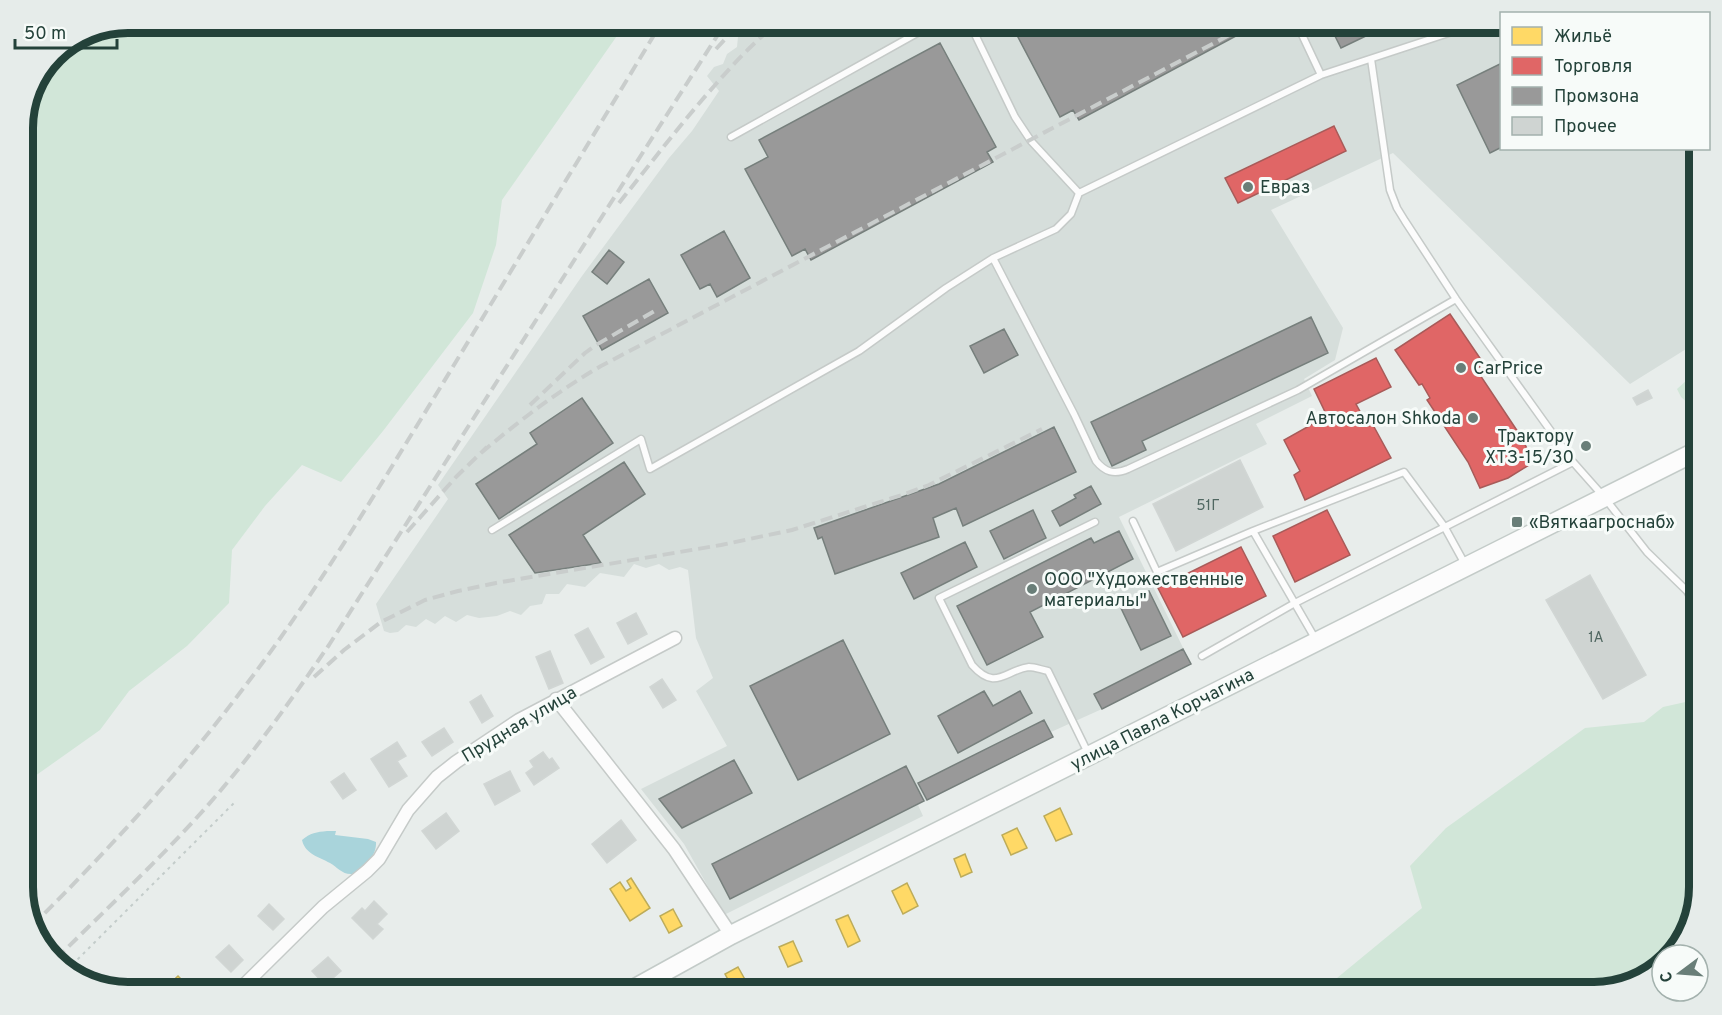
<svg xmlns="http://www.w3.org/2000/svg" width="1722" height="1015" font-family="Overpass,sans-serif">
  <rect width="100%" height="100%" fill="#e8edeb"/>
  <path fill="#d6dedb" d="M728,23H1501L1502,148L1699,149V341L1630,384L1393,153L1271,210L1343,328L1335,360L1304,379L1312,396L1256,424L1267,444L1119,517L1191,664L1102,709L1051,732L1053,737L918,805L923,816L724,915L684,844L641,789L727,746L696,691L713,678L696,638L688,570L680,567L669,570L659,564L646,568L634,564L624,577L600,573L585,587L567,584L559,594H546L542,604L530,606L521,615L510,611L497,616L479,618L467,615L456,622L445,616L435,624L426,619L416,627L406,625L398,632L390,633L384,631L376,604L448,499L438,485L582,276L669,158L692,131L719,91L707,76L714,67L723,64L727,54L737,47L738,37Z"/>
  <path fill="#d1e6d8" d="M128,22L626,23L502,200L496,245L473,313L383,431L341,482L302,465L265,506L232,550L229,603L187,646L129,691L100,730L28,781L23,786V121L54,53L88,30Z
    M1699,374V413L1681,397L1677,389L1687,380Z
    M1699,699V887L1685,940L1670,955H1662V963L1647,978L1594,992H1320L1422,908L1410,866L1446,828L1585,728L1644,722L1663,707Z"/>
  <path fill="#a9d4db" d="M327,831H336L335,835L368,839L376,842C377,854 365,872 352,874C343,875 337,867 330,863C319,857 305,854 302,840C310,833 317,832 327,831Z"/>
  <path fill="#ffd966" stroke="#bdac59" stroke-width="1.5" d="M1060,808L1072,834L1056,841L1044,816Z
    M1017,828L1027,848L1011,855L1002,835Z
    M965,854L972,872L961,877L954,859Z
    M631,878L650,908L630,921L610,889L620,882L626,891L631,888L627,881Z
    M907,883L918,906L903,914L892,891Z
    M673,909L682,926L669,933L660,916Z
    M848,915L860,941L848,947L836,920Z
    M793,941L802,961L788,967L779,947Z
    M738,967L752,992H735L725,974Z
    M178,976L194,992H169L165,988Z"/>
  <path fill="#e06666" stroke="#a85b59" stroke-width="1.5" d="M1334,126L1346,151L1238,203L1225,178Z
    M1450,314L1484,364L1476,369L1520,435L1534,462L1508,478L1480,488L1468,462L1427,400L1430,398L1422,384L1419,385L1395,350Z
    M1376,358L1391,387L1356,404L1368,426L1373,425L1391,458L1305,500L1294,475L1300,471L1284,440L1327,416L1314,389Z
    M1327,510L1350,555L1295,582L1273,536Z
    M1241,547L1266,596L1183,637L1158,588Z"/>
  <path fill="#999" stroke="#767f7c" stroke-width="1.5" d="M1010,22H1262L1079,120L1073,110L1060,117Z
    M1328,22H1395L1341,48Z
    M940,43L996,147L987,152L993,162L811,260L805,249L792,256L745,169L768,157L759,140Z
    M1502,63V147L1490,153L1457,85Z
    M724,231L750,278L717,297L710,284L700,289L681,255Z
    M609,250L624,262L607,284L592,272Z
    M649,279L668,313L602,350L583,316Z
    M1311,317L1328,353L1142,441L1146,450L1112,466L1091,422Z
    M1004,329L1018,355L984,373L970,346Z
    M582,398L613,443L499,519L476,484L537,444L530,433Z
    M1054,427L1076,472L963,526L956,508L933,518L939,537L835,574L822,537L818,539L814,528L939,484Z
    M624,462L645,494L583,535L601,563L535,573L509,535Z
    M1091,486L1101,504L1060,526L1052,511L1076,498L1074,495Z
    M1033,510L1046,538L1004,559L990,531Z
    M1119,531L1133,559L1030,612L1043,637L987,665L957,606L1091,538L1094,543Z
    M965,542L977,567L914,599L901,573Z
    M1149,591L1171,636L1141,650L1120,606Z
    M843,640L890,734L798,780L750,686Z
    M1183,649L1191,664L1102,709L1094,694Z
    M984,691L993,706L1020,691L1032,713L958,753L938,716Z
    M1044,720L1053,737L927,800L918,783Z
    M734,760L752,793L682,828L659,799Z
    M906,766L924,801L730,899L712,864Z"/>
  <path fill="#cfd4d2" stroke="#d1d6d4" stroke-width="1.5" d="M1648,390L1652,398L1637,405L1633,398Z
    M1240,460L1263,507L1176,551L1153,504Z
    M1590,575L1646,675L1603,699L1546,600Z
    M636,613L647,634L628,644L617,623Z
    M588,628L604,657L591,664L575,635Z
    M550,651L563,683L549,689L536,657Z
    M662,679L676,700L663,708L650,687Z
    M481,695L493,716L482,723L470,702Z
    M444,728L453,742L432,756L422,742Z
    M397,742L406,756L397,761L407,776L389,787L371,759Z
    M543,752L549,760L552,758L559,768L534,785L526,773L534,767L530,761Z
    M510,771L520,791L495,805L484,784Z
    M344,773L356,790L343,799L331,782Z
    M446,813L459,831L436,849L422,831Z
    M621,820L636,840L607,863L592,844Z
    M374,901L387,914L377,924L383,929L373,939L352,918L362,908L365,911Z
    M269,904L284,919L273,930L258,916Z
    M229,945L243,960L231,972L216,957Z
    M328,957L341,971L325,985L312,971Z"/>
  <g fill="none" stroke-linecap="round" stroke-linejoin="round">
    <defs>
      <path id="service" d="M969,22L1015,117L1031,141L1079,193
        M1296,22L1321,75L1464,28L1468,22
        M1371,59L1390,190L1397,208L1405,221L1456,299L1573,462L1604,497L1647,552L1687,591L1699,612
        M731,137L937,22
        M993,258L1074,414L1096,461C1105,472 1114,475 1128,469L1298,390L1456,299
        M1133,521L1157,572L1253,531L1316,640
        M492,530L641,439L650,469L859,351L946,288L993,258L1056,229L1071,214L1079,193L1321,75
        M1253,531L1404,472L1444,526L1466,566
        M1202,656L1295,603L1573,462
        M1089,755L1048,671C1042,670 1035,667 1029,667C1005,670 996,692 972,665L939,598L1095,522"/>
      <path id="minor" d="M556,699L674,849L731,935
        M237,992L323,907L367,871L379,859L408,810L437,777L456,762L519,720L675,638"/>
      <path id="secondary" d="M628,992L731,935L1699,450"/>
    </defs>
    <use href="#service" stroke="#c5cac8" stroke-width="9"/>
    <use href="#minor" stroke="#c5cac8" stroke-width="15"/>
    <use href="#secondary" stroke="#c3cbc8" stroke-width="21"/>
    <path stroke="#c3ccca" stroke-width="2" stroke-dasharray="3 4.5" stroke-linecap="butt" d="M67,970L234,803"/>
    <use href="#service" stroke="#fcfcfc" stroke-width="6"/>
    <use href="#minor" stroke="#fcfcfc" stroke-width="12"/>
    <use href="#secondary" stroke="#fcfcfc" stroke-width="18"/>
    <path stroke="#c9cdcc" stroke-width="4" stroke-dasharray="12 6" stroke-linecap="butt" d="M716,49L741,22
      M619,203C651,163 682,122 716,84C735,62 756,40 779,22
      M530,405L585,353L596,345L658,309
      M481,453C519,421 558,391 601,366L1254,22
      M407,532L456,477L487,447
      M314,677L344,650L381,622L425,600L458,591L496,583L721,545L792,530L905,494L929,485L1042,429
      M32,926C106,852 176,777 239,694C314,597 376,492 440,388C514,266 588,144 662,22
      M56,959C115,900 178,843 231,778C266,736 298,690 329,645L726,22"/>
  </g>
  <g fill="#697e78" stroke="#f7fbf9" stroke-width="2">
    <circle cx="1248" cy="187" r="6"/>
    <circle cx="1461" cy="368" r="6"/>
    <circle cx="1473" cy="418" r="6"/>
    <circle cx="1586" cy="446" r="6"/>
    <rect x="1511" y="516" width="12" height="12" rx="3"/>
    <circle cx="1032" cy="589" r="6"/>
  </g>
  <g text-anchor="middle" stroke-width="6" stroke-linejoin="round" paint-order="stroke">
    <g font-size="15" fill="#506761">
      <text x="1208" y="510">51Г</text>
      <text x="1596" y="642">1А</text>
    </g>
    <g font-size="18" fill="#24423a" stroke="#f7fbf9" text-anchor="start">
      <text x="1260" y="193">Евраз</text>
      <text x="1473" y="374">CarPrice</text>
      <text x="1461" y="424" text-anchor="end">Автосалон Shkoda</text>
      <text x="1574" y="442" text-anchor="end">Трактору<tspan x="1574" dy="21">ХТЗ-15/30</tspan></text>
      <text x="1529" y="528">«Вяткаагроснаб»</text>
      <text x="1044" y="585">ООО "Художественные<tspan x="1044" dy="21">материалы"</tspan></text>
    </g>
    <g font-size="18" fill="#24423a" stroke="#f7fbf9">
      <text transform="translate(1162 719) rotate(-27)" y="6">улица Павла Корчагина</text>
      <text transform="translate(519 724) rotate(-31)" y="6">Прудная улица</text>
    </g>
  </g>
  <path d="M0 0H1722V1015H0ZM128 33H1594A95 95 0 0 1 1689 128V887A95 95 0 0 1 1594 982H128A95 95 0 0 1 33 887V128A95 95 0 0 1 128 33Z" fill="#e6ecea" fill-rule="evenodd"/>
  <path fill="none" stroke="#24423a" stroke-width="8" d="M128 33H1594A95 95 0 0 1 1689 128V887A95 95 0 0 1 1594 982H128A95 95 0 0 1 33 887V128A95 95 0 0 1 128 33Z"/>
  <rect x="1500" y="12" width="210" height="138" fill="#f7fbf9" stroke="#a3b1ad" stroke-width="1.5"/>
  <rect x="1512" y="27" width="30" height="18" fill="#ffd966" stroke="#a3b1ad" stroke-width="1.5"/>
  <text x="1554" y="42" font-size="18" fill="#24423a">Жильё</text>
  <rect x="1512" y="57" width="30" height="18" fill="#e06666" stroke="#a3b1ad" stroke-width="1.5"/>
  <text x="1554" y="72" font-size="18" fill="#24423a">Торговля</text>
  <rect x="1512" y="87" width="30" height="18" fill="#999999" stroke="#a3b1ad" stroke-width="1.5"/>
  <text x="1554" y="102" font-size="18" fill="#24423a">Промзона</text>
  <rect x="1512" y="117" width="30" height="18" fill="#cfd4d2" stroke="#a3b1ad" stroke-width="1.5"/>
  <text x="1554" y="132" font-size="18" fill="#24423a">Прочее</text>
  <g transform="translate(1680 973) rotate(254)"><circle r="28" fill="#f7fbf9" stroke="#a3b1ad" stroke-width="1.5"/>
  <path d="M0-4.5L10 22L0 15L-10 22Z" fill="#697e78"/>
  <text y="-9" font-size="16" font-weight="bold" text-anchor="middle" fill="#24423a">С</text>
  </g>
  <path d="M15 39v9h102v-9" fill="none" stroke="#24423a" stroke-width="3"/>
  <text x="24" y="39" font-size="18" fill="#24423a" stroke="#f7fbf9" stroke-width="4.5" paint-order="stroke">50 m</text>
</svg>
